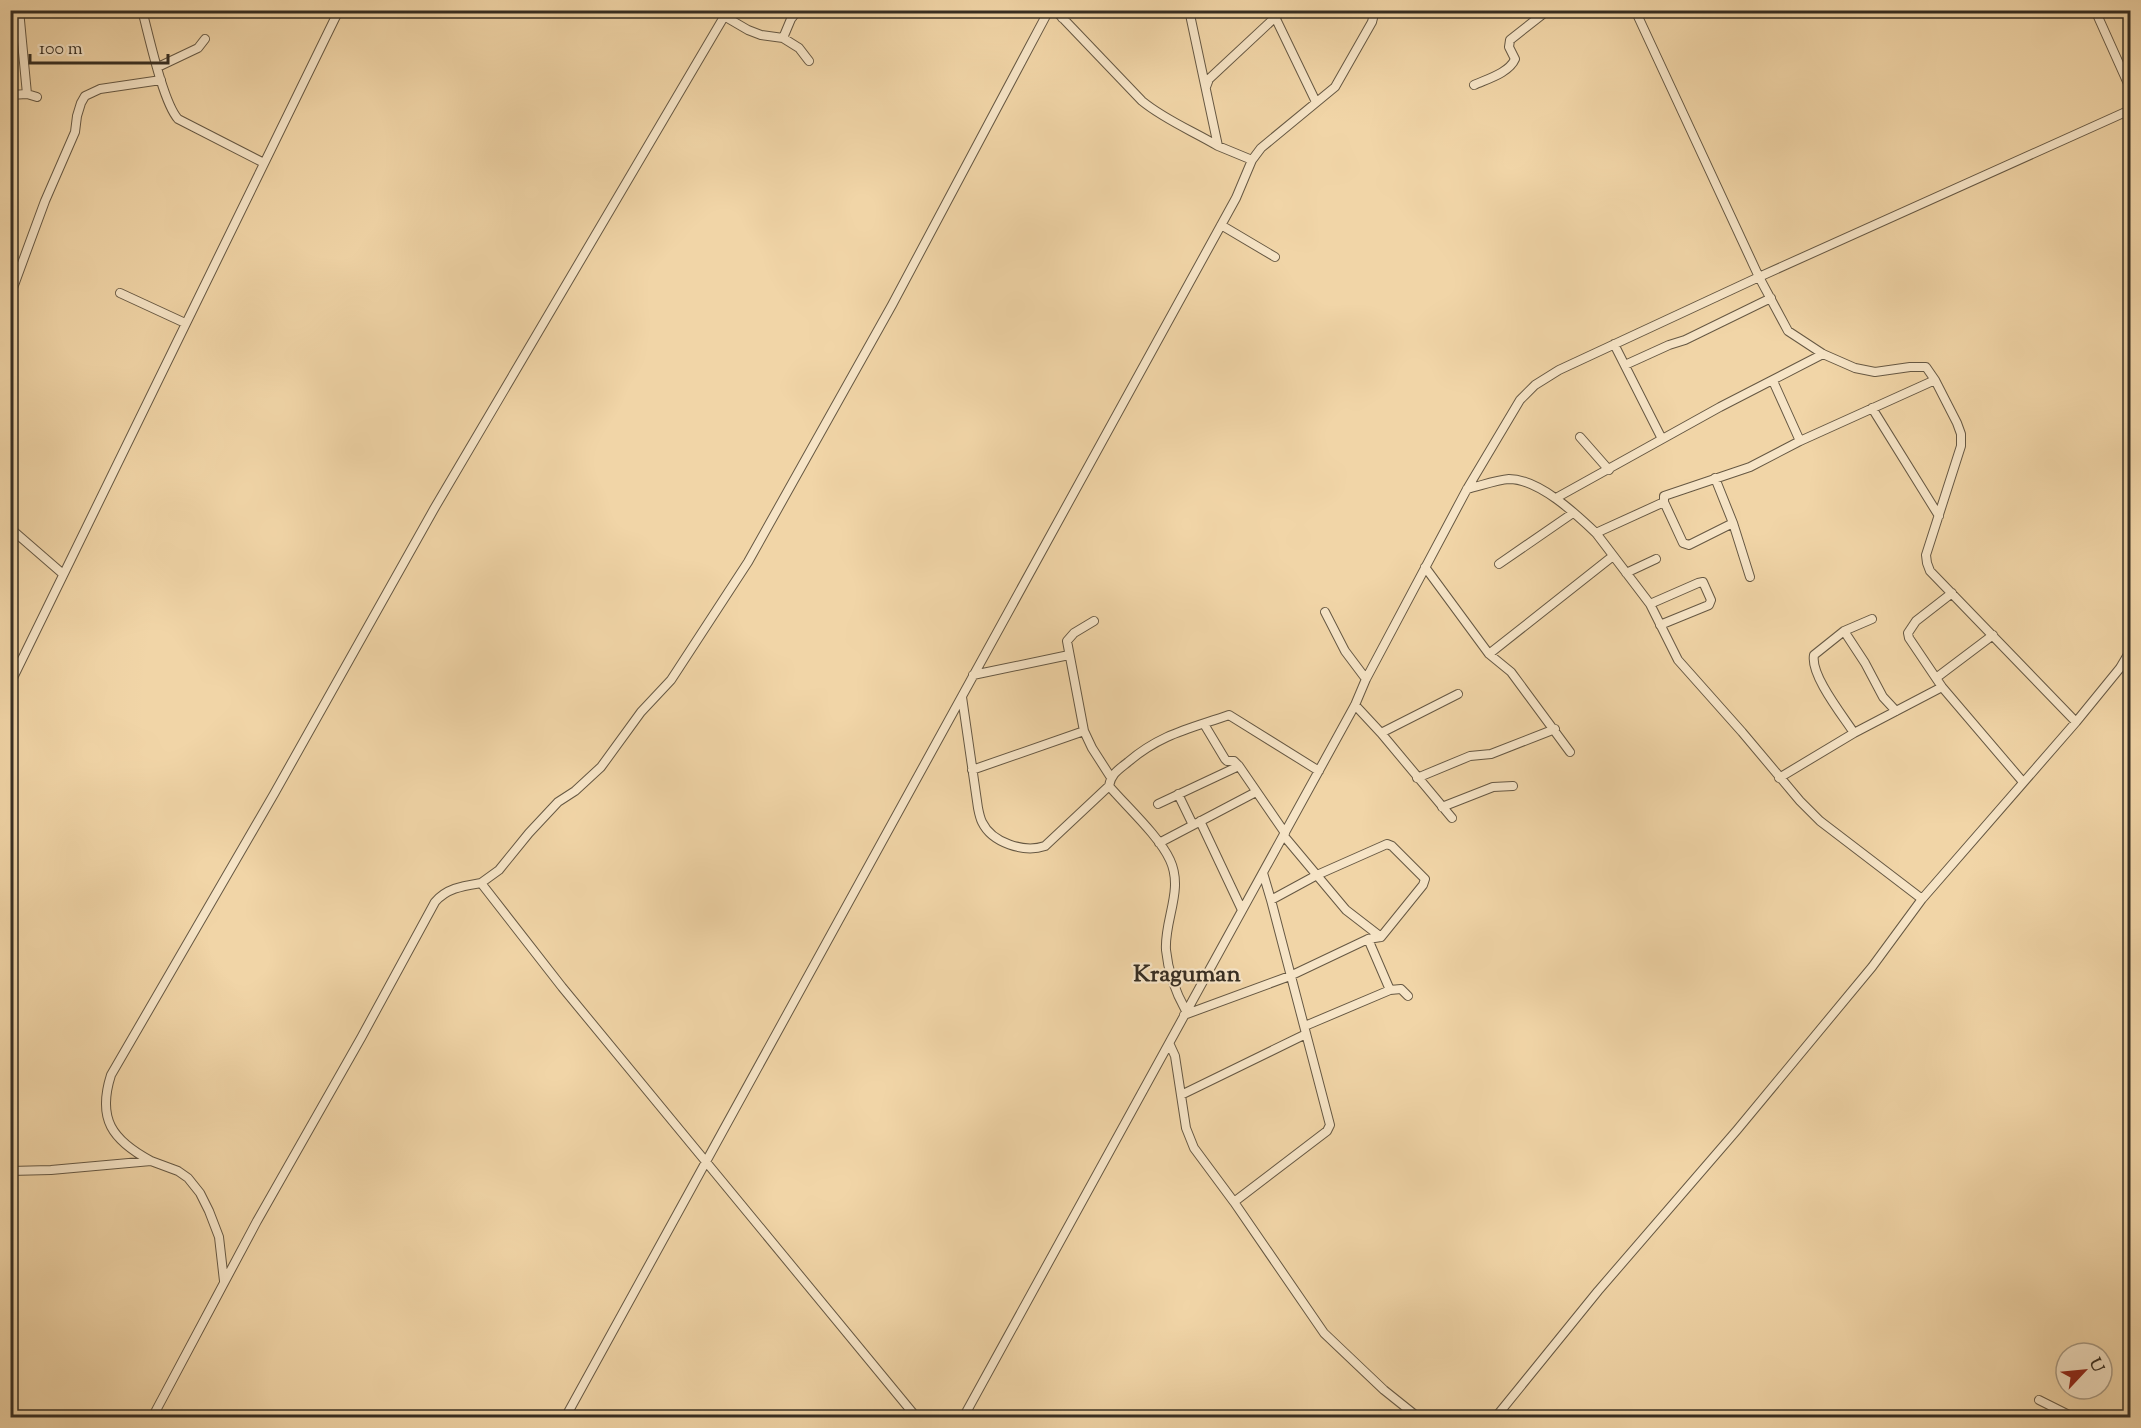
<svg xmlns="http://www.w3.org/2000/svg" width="2141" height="1428" font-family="'Sorts Mill Goudy',serif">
  <rect width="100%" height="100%" fill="#f1d5a7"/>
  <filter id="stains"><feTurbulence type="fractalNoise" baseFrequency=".00333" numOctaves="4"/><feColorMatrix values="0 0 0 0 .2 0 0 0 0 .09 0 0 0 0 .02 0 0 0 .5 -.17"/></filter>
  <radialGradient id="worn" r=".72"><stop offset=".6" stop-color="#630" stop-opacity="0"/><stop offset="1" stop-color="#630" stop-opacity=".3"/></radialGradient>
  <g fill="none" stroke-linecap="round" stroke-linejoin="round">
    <defs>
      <path id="minor" d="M19,10L27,94
        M142,10C149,36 163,102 178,119L264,163
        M1055,10L1142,101C1165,120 1193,131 1218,146
        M1189,10L1218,146L1252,160
        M1635,10L1759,277L1788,331L1823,354L1855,368L1875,372L1910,367H1926L1935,380L1957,423L1961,434V446L1926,555L1927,563L1930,571L2076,722
        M2095,10L2130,88
        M724,16L748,30L761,35L783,38L799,48L809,61
        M1275,17L1316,102
        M1062,18L1072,10
        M783,38L791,19L798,10
        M158,67L198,48L205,39
        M1474,85C1487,79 1509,73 1515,59L1509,47L1510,40L1548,10
        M1206,87L1209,79L1283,10
        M10,95L27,94L37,97
        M1221,225L1275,257
        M120,293L185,323
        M10,296L45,201L75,132L77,116L81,103L85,96L100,89L161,80
        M1614,344L1662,439
        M1625,365L1669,345L1685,340L1771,298
        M1773,381L1800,441
        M1872,408L1939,516
        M1580,437L1609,470
        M1715,478L1733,523L1750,577
        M1467,489C1480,486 1496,480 1509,479C1539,479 1576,514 1596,533L1650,604L1678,660L1742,732L1800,801L1820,821L1922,899
        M1556,498L1720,407L1823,354
        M1664,502L1683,543L1689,545L1733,523
        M10,528L63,574
        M1596,533L1664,502V496L1667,495L1750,467L1800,441L1935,380
        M1499,564L1573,513
        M1425,567L1489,654L1511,672L1570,752
        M1626,573L1656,559
        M1952,593L1916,621L1908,633L1909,638L1942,687L2023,782
        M1650,604L1698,583L1703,582L1711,600L1709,605L1660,625
        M1325,612L1345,651L1366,679
        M1094,621L1074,633L1067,641L1084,731L1092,748L1110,776
        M1844,631L1865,663L1883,697L1896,711
        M1489,654L1613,556
        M973,675L1069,655
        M1936,678L1993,635
        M10,684L339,10
        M962,697L978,808C979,813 980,818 982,822C992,843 1024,853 1045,846L1109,786C1127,807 1159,836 1170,860C1184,890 1164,920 1166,950C1168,971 1176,993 1186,1011
        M1355,705L1381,733L1452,818
        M1204,724L1225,759L1227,761H1234L1239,766L1285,833
        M1381,733L1458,694
        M1854,733C1843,716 1810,675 1814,655L1844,631L1872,619
        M972,770L1084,731
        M1417,778L1470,756L1491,754L1555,729
        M1779,778L1854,733L1942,687
        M1109,786C1111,774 1118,770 1128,762C1161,734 1189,729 1229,715L1319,771
        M1178,794L1193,825
        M1158,804L1239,766
        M1442,807L1493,787L1513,786
        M1200,821L1242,910
        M1284,836L1346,910L1381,937
        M1159,843L1256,792
        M481,883L499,870L529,833L558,802L575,791L601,767L641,712L671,680L748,562L892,305L1049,10
        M1368,939L1390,990
        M1184,1015L1290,976L1368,939L1381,937L1423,885L1425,879L1392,846L1387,844L1317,875L1271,900
        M1305,1026L1390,990L1401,989L1408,996
        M1170,1045L1175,1056L1186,1128L1194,1148L1234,1202L1324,1333L1384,1390L1419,1418
        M1181,1095L1306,1034
        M151,1161C112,1140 97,1119 111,1075L274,794L434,509L728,10
        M10,1171L51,1170L151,1161L178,1171L188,1178L200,1193L209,1211L219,1237L224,1281
        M1234,1202L1327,1131L1330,1125L1271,900L1263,873
        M2039,1400L2075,1418
        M152,1418L257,1221L361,1038L435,902C447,888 463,886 481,883L562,987L917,1418
        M565,1418L1236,198L1252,160L1261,148L1335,87L1372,22L1375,10
        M963,1418L1355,705L1366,679L1467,489L1520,400L1535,385L1559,370L1759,277L2130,110
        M1495,1418L1598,1291L1737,1130L1872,967L1922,899L2076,722L2120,668L2130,651
        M2111,1418L2114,1415L2120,1418"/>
    </defs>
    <use href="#minor" stroke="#665843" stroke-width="10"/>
    <use href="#minor" stroke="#f6e4c6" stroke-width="8"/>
  </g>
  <g text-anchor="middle" stroke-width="4.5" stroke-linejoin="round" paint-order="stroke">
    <g font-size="24" font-weight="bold" fill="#372e22" stroke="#f6e4c6">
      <text x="1187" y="981">Kraguman</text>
    </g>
  </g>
  <rect width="2141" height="1428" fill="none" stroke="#f1d5a7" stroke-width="36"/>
  <rect x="12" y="12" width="2117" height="1404" fill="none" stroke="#372e22" stroke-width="3"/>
  <rect x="18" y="18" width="2105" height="1392" fill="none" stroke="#372e22" stroke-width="1.5"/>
  <g transform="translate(2084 1371) rotate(64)"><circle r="28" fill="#f6e4c6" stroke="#aa9b84" stroke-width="1.5"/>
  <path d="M0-4.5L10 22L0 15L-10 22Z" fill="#8f2418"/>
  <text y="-9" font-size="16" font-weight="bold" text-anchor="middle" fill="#372e22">U</text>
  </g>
  <path d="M30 54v9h138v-9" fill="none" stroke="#372e22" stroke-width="3"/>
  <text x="39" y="54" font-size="18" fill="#372e22" stroke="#f6e4c6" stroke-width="4.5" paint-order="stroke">100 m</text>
  <rect width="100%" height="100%" filter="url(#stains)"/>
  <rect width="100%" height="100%" fill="url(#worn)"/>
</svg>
